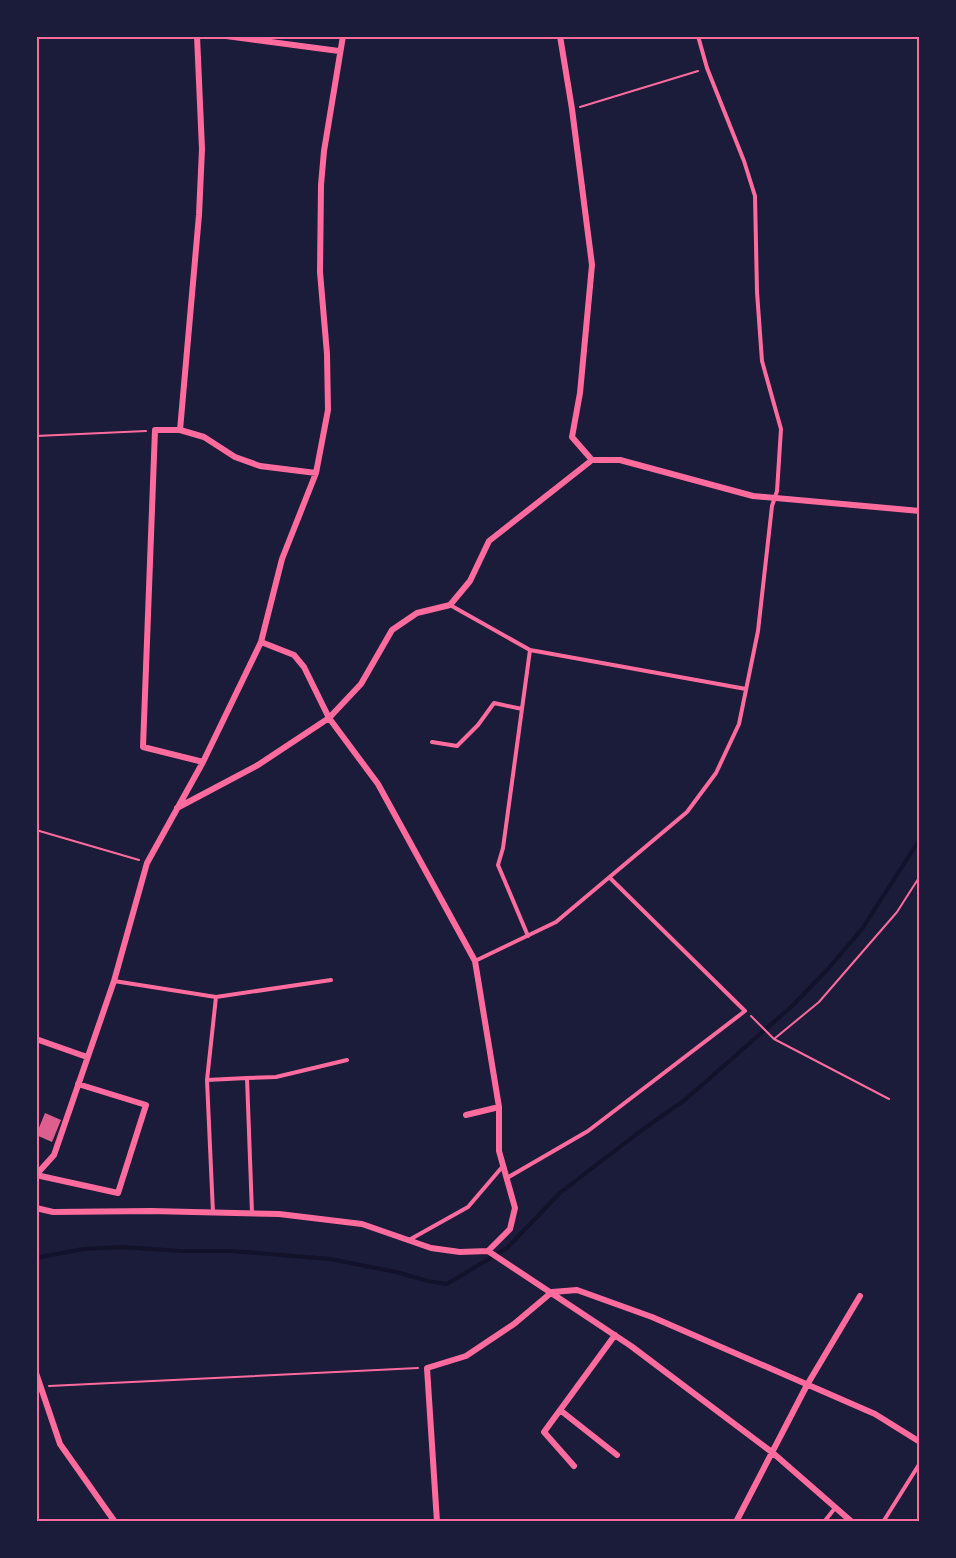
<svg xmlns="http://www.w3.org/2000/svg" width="956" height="1558" font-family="'IBM Plex Serif',serif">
  <rect width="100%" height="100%" fill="#1b1b3a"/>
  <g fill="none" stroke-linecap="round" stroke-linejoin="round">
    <path stroke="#12122b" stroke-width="4" d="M36,1258L83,1249L122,1247L180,1251H232L330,1259L396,1272L428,1281L447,1284L507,1248L561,1192L638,1133L686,1099L791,1007L828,969L862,929L920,839"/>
  </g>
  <path fill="#dd5f8e" d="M45,1113L61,1120L52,1142L36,1135Z"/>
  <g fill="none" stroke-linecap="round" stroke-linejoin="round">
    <path stroke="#ff6b9d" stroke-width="2" d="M580,107L698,71
      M36,436L146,431
      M36,830L139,860
      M751,1016L774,1039L889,1099
      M774,1039L819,1002L897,912L920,876
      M49,1386L418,1368"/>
    <path stroke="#ff6b9d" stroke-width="4" d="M450,605L530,650
      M432,742L457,746L478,725L494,703L522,709
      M528,936L498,865L503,848L530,650L746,689
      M475,961L556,922L687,812L716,773L739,724L758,631L772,506L777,491L781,429L762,361L757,292L755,196L744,161L707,68L698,36
      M114,981L216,997L207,1080
      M216,997L331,980
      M247,1078L276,1077L347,1060
      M507,1178L588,1131L745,1011L610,878
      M213,1213L207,1080L247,1078L252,1213
      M409,1240L468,1207L503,1166
      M824,1522L835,1508
      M883,1522L920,1463"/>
    <path stroke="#ff6b9d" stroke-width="6" d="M197,36L202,149L199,215L180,430H155L143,747L203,762
      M226,36L339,51
      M560,36L572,109L592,265L580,393L572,437L592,460
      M180,430L204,437L235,457L260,466L316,473
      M177,808L258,765L329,718L304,667L294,655L261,642
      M36,1039L87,1057
      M466,1115L499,1107
      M36,1175L54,1155L114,981L147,863L203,762L261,642L282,559L316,473L328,410L327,354L320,272L321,185L324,151L343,36
      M36,1175L118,1193L146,1105L78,1084
      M36,1208L53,1212L151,1211L279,1214L362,1224L431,1248L460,1252L488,1251L631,1346L773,1453L852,1522
      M488,1251L510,1229L515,1208L499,1151V1107L475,961L378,784L329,718L361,684L392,630L417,613L450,605L470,581L489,541L592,460H620L753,496L920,511
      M36,1373L60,1444L115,1522
      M560,1410L617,1455
      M574,1466L544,1432L615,1335
      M437,1522L427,1368L466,1356L514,1324L552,1292L577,1290L652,1317L875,1414L920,1442
      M736,1522L807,1385L860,1296"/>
  </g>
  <rect width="956" height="1558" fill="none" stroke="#1b1b3a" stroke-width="75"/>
  <rect x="38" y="38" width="880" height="1482" fill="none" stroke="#ff6b9d" stroke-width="2"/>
</svg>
